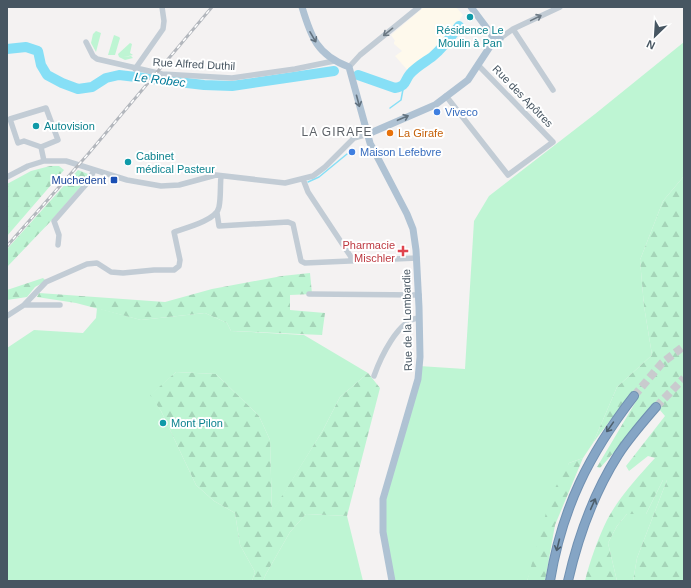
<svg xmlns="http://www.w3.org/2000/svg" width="691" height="588" font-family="Arial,sans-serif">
  <defs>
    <pattern id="forest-firs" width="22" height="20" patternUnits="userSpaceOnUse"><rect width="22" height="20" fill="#bef5d3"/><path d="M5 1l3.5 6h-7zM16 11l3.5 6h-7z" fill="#a5d4b8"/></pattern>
  </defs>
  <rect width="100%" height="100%" fill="#f4f2f2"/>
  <path fill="#fef9ec" d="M424,7H456L463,15L441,46L418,66L409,72L395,56L402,51L394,44V42L395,41L391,35Z"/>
  <path fill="#bef5d3" d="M96,31L101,33L96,52L91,43L93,34Z
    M114,35L119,37L120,38L115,55H108Z
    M684,42V176L663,201L640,260L644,306L652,355L617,387L593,443L583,458L569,463L527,581H390L380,521L419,366L465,369L474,221L489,196L595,114Z
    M130,43L132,44L130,53L133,55L124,57L131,56L133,58L125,60L119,57L118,54Z
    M97,308L141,320L205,313L227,323L231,331L304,335L368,373L340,397L323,430L272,513L270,440L259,416L216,374L176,372L151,395L161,411L196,485L214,501L235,513L240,545L255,572L252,581H7V348L34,330L83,333L96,318Z
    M663,480H667L637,558L633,581H617L608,543L617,526L627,514H646Z
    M306,514L347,516L363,581H263L266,574L290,532Z"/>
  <path fill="url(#forest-firs)" d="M50,166H59L64,170L7,236V184L31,171Z
    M78,170L88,174L83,184L50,222L7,267V249Z
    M684,176V581H633L637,558L667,480H663L646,514H627L617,526L608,543L617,581H585C589,563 599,536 607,520C619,497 638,477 655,458L648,456L629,471L626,466L665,416L654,403L625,440L600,468L597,467L638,398L630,394L593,443L617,387L652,355L644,306L640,260L663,201Z
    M310,273L312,294L290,295V310L325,313L322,335L231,331L227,323L205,313L141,320L76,303L37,297L39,293L165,302L212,289L282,276Z
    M43,278L46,281L35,287L27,297L7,300V290Z
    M176,372L216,374L259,416L270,440L272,512L323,430L340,397L368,373L380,388L347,516L306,514L290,532L266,574L263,581H252L255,572L240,545L235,513L214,501L196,485L161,411L150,395Z
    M583,458L555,525L545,581H527L551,495L569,463Z"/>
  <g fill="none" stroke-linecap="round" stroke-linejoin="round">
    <path stroke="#86dff6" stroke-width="1.5" d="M390,108L401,100L404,84
      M308,182L319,177L347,154"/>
    <path stroke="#86dff6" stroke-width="10" d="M7,49L26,47L38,51L41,65L47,75L62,83L78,89L92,87L106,78L119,75L204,85L232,86L334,71
      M358,75L395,88C407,86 404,81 410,74C416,67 425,62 432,57C443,48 451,37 459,26"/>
    <path stroke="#c9cbce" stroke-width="8" stroke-dasharray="8 4" stroke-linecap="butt" d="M634,396L662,363L684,346
      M656,407L684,378"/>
    <defs>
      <path id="highway" d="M550,581C562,508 589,454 634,396
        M568,581C578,537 594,493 618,455C629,438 643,422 656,407"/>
    </defs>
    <use href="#highway" stroke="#7090b1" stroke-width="10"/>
    <path stroke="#c2ccd5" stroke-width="5.5" d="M513,29L553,90
      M86,42L93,56L97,59L162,74L232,78L295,69L334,61
      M491,45L513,29L560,7
      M349,67L360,55L419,7
      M135,69L163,29L164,21L162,7
      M446,96L508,175L553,142L478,65
      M41,147L58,140L46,108L10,119L18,143L24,141L41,147L44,161
      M7,177L28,166L44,161H66L127,180L161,186L179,185L216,175L285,183L313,176L325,167L354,138L368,134
      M303,179L308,192L353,260
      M217,213L219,226L288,222L293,224L301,261L305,263L417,258
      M58,245L59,235L54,221L89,181L94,170
      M309,294L419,295
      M24,305H60
      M7,316L24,305L46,282L87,264L97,263L111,272L123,273L154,270H174L179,266L180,260L174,232C186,228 217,220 219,207C221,197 220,186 221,176
      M374,376C380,359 398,319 419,318"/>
    <path stroke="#afc2d3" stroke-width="7" d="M302,7C311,37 317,55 349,67L370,143L407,214L413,229L416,250L419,307L420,357L418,379L383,499V532L392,581
      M471,7L492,35L500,39
      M368,134L435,105L468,80L491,45L492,35"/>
    <use href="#highway" stroke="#85a5c5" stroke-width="8"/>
    <defs>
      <path id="rail" d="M7,246L89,153L212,7"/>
    </defs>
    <use href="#rail" stroke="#b3b7bd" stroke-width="3"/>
    <use href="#rail" stroke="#fff" stroke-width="1.5" stroke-dasharray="4.5" stroke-linecap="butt"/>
  </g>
  <defs><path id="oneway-shaft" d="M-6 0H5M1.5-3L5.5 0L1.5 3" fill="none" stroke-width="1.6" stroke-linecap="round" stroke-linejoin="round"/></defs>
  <g stroke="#6c7984">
    <use href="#oneway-shaft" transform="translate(536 18) rotate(-26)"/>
    <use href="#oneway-shaft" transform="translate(388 32) rotate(141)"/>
  </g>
  <g stroke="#61717e">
    <use href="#oneway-shaft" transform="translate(313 37) rotate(60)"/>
    <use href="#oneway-shaft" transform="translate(358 101) rotate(75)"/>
    <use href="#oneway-shaft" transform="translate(403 118) rotate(-23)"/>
  </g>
  <g stroke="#4d5e6c">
    <use href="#oneway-shaft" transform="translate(610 427) rotate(125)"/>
    <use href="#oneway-shaft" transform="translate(593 504) rotate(-66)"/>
    <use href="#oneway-shaft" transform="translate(558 545) rotate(104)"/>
  </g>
  <g fill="#0f9aa8" stroke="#fff" stroke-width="1.5">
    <circle cx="470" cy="17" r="4"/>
    <circle cx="36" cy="126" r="4"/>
    <circle cx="128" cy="162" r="4"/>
    <circle cx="163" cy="423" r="4"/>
  </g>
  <g fill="#3f7fe0" stroke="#fff" stroke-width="1.5">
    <circle cx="437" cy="112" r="4"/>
    <circle cx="352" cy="152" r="4"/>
  </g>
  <circle fill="#e8710a" stroke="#fff" stroke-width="1.5" cx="390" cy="133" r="4"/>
  <rect fill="#1a4fb4" stroke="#fff" stroke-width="1.5" x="110" y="176" width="8" height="8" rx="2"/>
  <path fill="#e0444e" stroke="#fff" stroke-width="1.5" d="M401 245h4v4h4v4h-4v4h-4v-4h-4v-4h4z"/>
  <g text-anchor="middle" stroke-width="4" stroke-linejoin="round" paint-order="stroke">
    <g font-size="11" fill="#0d838f" stroke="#fff" text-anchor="start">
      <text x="470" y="34" text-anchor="middle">Résidence Le<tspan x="470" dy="13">Moulin à Pan</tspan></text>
      <text x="44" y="130">Autovision</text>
      <text x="136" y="160">Cabinet<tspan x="136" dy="13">médical Pasteur</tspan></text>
      <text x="171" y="427">Mont Pilon</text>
    </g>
    <g font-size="11" fill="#475662" stroke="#fff">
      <text transform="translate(194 64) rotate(3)" y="4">Rue Alfred Duthil</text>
      <text transform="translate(523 96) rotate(46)" y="4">Rue des Apôtres</text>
      <text transform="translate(407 320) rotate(-91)" y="4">Rue de la Lombardie</text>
    </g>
    <g font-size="11" fill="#366cbe" stroke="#fff" text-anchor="start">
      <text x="445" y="116">Viveco</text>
      <text x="360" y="156">Maison Lefebvre</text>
    </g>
    <g font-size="11" fill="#c56008" stroke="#fff" text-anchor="start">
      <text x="398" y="137">La Girafe</text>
    </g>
    <g font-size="11" fill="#164399" stroke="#fff" text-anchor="end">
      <text x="106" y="184">Muchedent</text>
    </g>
    <g font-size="11" fill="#be3a42" stroke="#fff" text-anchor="end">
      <text x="395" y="249">Pharmacie<tspan x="395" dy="13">Mischler</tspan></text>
    </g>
    <g font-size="12" font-style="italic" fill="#037b9a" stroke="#fff">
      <text transform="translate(160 80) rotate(7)" y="4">Le Robec</text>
    </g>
    <g font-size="12" letter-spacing="1" fill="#5d6268" stroke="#fff">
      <text x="337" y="136">LA GIRAFE</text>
    </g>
  </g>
  <rect width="691" height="588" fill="none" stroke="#475662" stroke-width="16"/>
  <g transform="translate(655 36) rotate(205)" stroke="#ffffff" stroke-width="3" paint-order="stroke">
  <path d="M0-3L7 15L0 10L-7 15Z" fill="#475662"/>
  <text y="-6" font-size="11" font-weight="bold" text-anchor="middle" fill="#475662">N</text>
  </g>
</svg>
